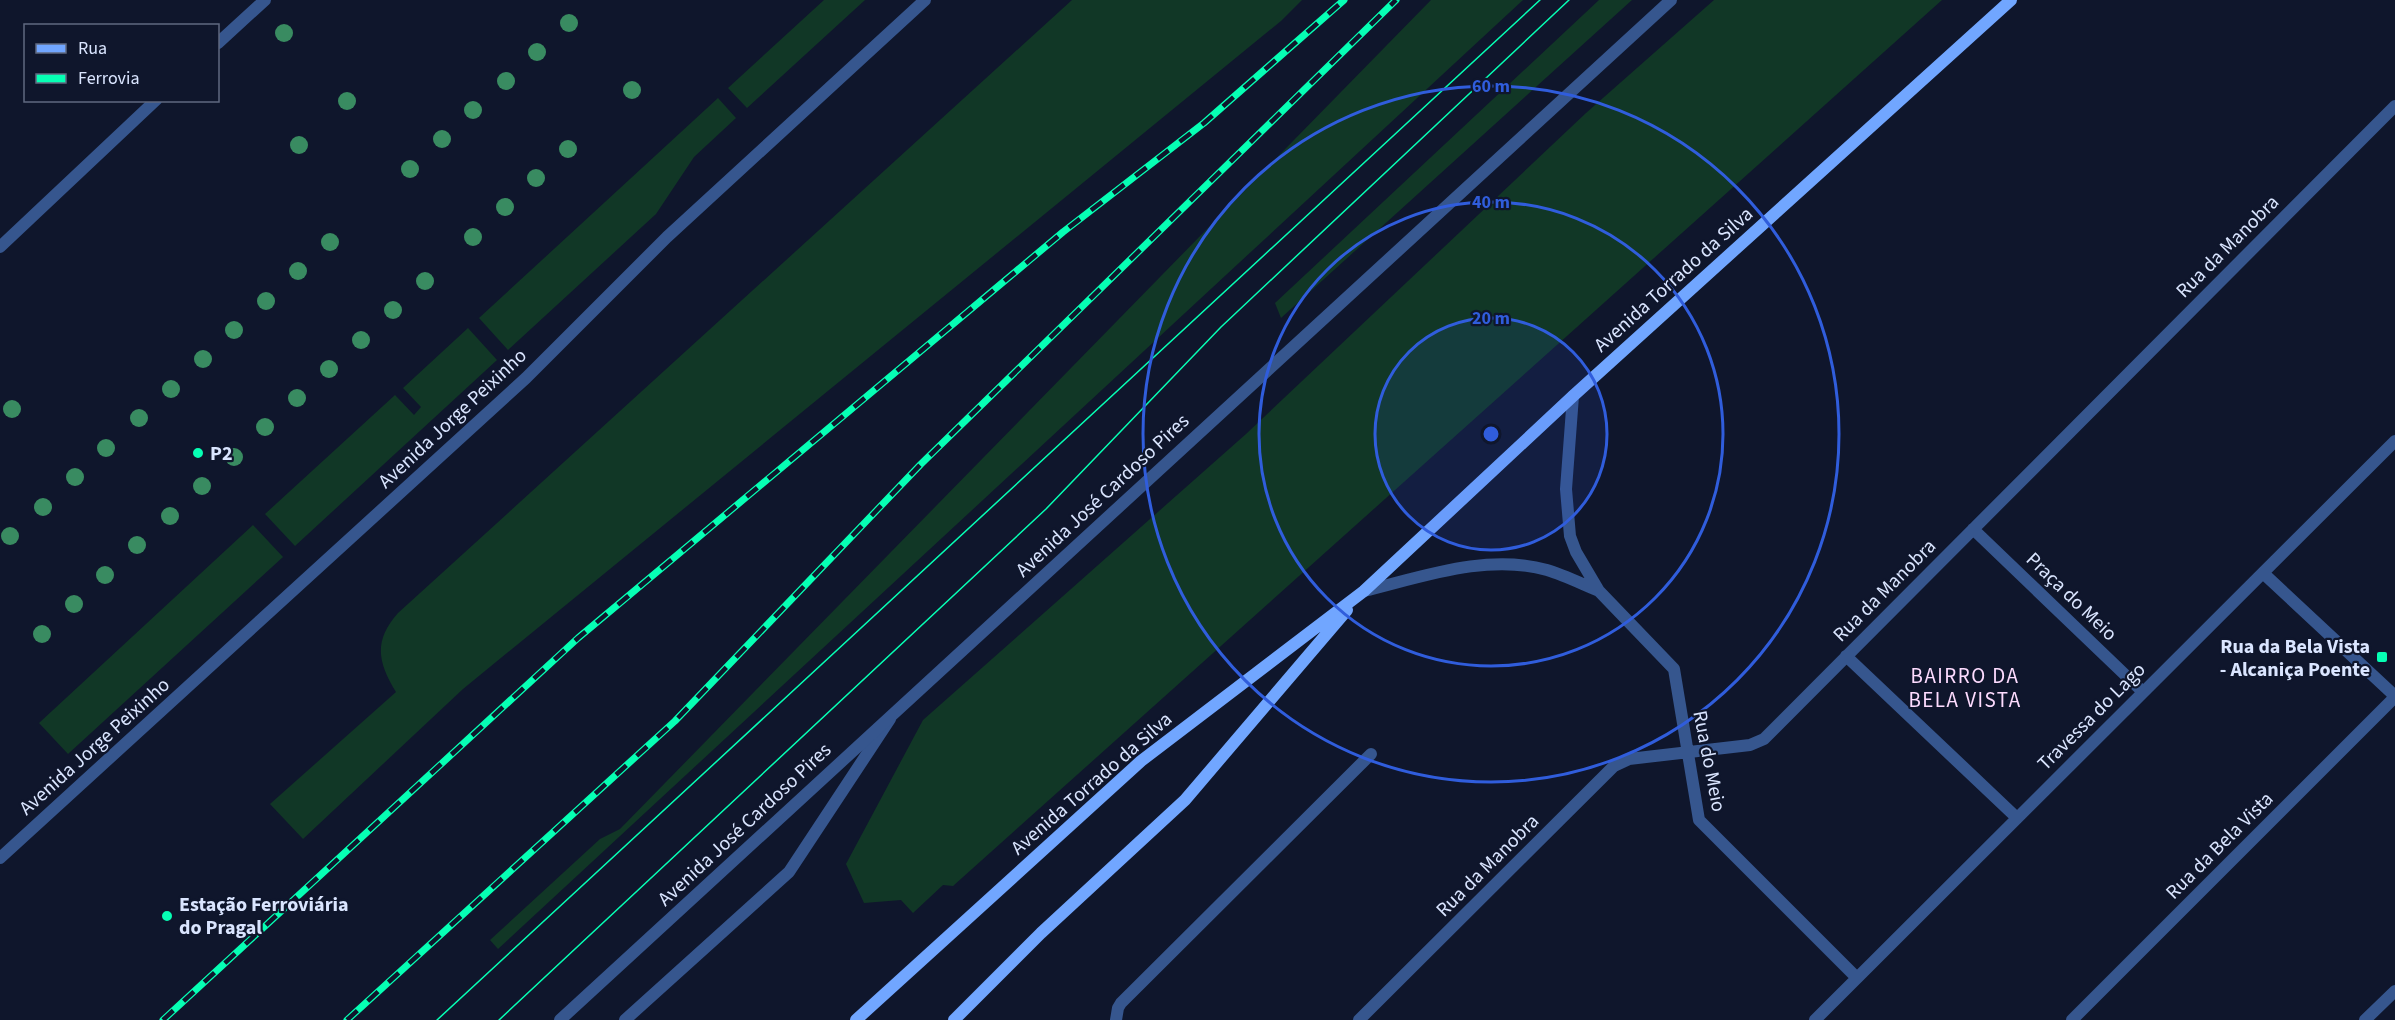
<svg xmlns="http://www.w3.org/2000/svg" width="2395" height="1020" font-family="'Source Sans 3',sans-serif">
  <rect width="100%" height="100%" fill="#0f162c"/>
  <path fill="#113726" d="M824,0H865L747,108L728,88Z
    M1072,0H1302L1281,21L463,689L303,839L270,804L396,692C378,663 373,641 398,613Z
    M1431,0H1523L498,949L490,940L600,839L620,829Z
    M1599,0H1632L1281,318L1275,303Z
    M1714,0H1942L953,886L943,885L913,913L901,900L864,903L846,864L923,720L1246,434L1586,113Z
    M718,98L736,118L694,157L656,214L508,350L479,318Z
    M468,328L497,360L295,546L265,514L395,395L414,415L421,407L403,388Z
    M253,525L283,557L68,754L39,723Z"/>
  <g fill="none" stroke-linecap="round" stroke-linejoin="round">
    <path stroke="#36568e" stroke-width="12" d="M625,1020L789,872L890,719
      M1116,1020L1118,1008L1121,1003L1371,754"/>
    <path stroke="#36568e" stroke-width="12" d="M218,43L265,0
      M0,247L156,100
      M1573,396L1566,489L1570,536L1576,552L1599,591L1674,669L1699,820L1857,978
      M1973,529L2143,692
      M2263,573L2395,696
      M1364,591C1422,577 1487,553 1547,570C1564,575 1582,584 1599,591
      M1846,656L2017,818
      M0,858L526,378L667,237L925,0
      M560,1020L1671,0
      M1359,1020L1614,766L1629,759L1750,745L1764,739L2395,106
      M1815,1020L2395,441
      M2072,1020L2395,697
      M2365,1020L2395,991"/>
    <path stroke="#71a6ff" stroke-width="12" d="M856,1020L1141,761L1364,591L1573,396L2011,0
      M954,1020L1041,933L1185,800L1347,610"/>
    <path stroke="#06ffb4" stroke-width="1.5" d="M437,1020L1540,0
      M499,1020L1046,509L1221,327L1569,0"/>
    <defs>
      <path id="rail" d="M163,1020L578,638L1063,232L1204,123L1344,0
        M347,1020L675,721L921,464L1396,0"/>
    </defs>
    <use href="#rail" stroke="#06ffb4" stroke-width="7"/>
    <use href="#rail" stroke="#0f162c" stroke-width="4.5" stroke-dasharray="14" stroke-linecap="butt"/>
  </g>
  <g fill="#398b61">
    <circle cx="569" cy="23" r="9"/>
    <circle cx="284" cy="33" r="9"/>
    <circle cx="537" cy="52" r="9"/>
    <circle cx="506" cy="81" r="9"/>
    <circle cx="632" cy="90" r="9"/>
    <circle cx="347" cy="101" r="9"/>
    <circle cx="473" cy="110" r="9"/>
    <circle cx="442" cy="139" r="9"/>
    <circle cx="299" cy="145" r="9"/>
    <circle cx="568" cy="149" r="9"/>
    <circle cx="410" cy="169" r="9"/>
    <circle cx="536" cy="178" r="9"/>
    <circle cx="505" cy="207" r="9"/>
    <circle cx="473" cy="237" r="9"/>
    <circle cx="330" cy="242" r="9"/>
    <circle cx="298" cy="271" r="9"/>
    <circle cx="425" cy="281" r="9"/>
    <circle cx="266" cy="301" r="9"/>
    <circle cx="393" cy="310" r="9"/>
    <circle cx="234" cy="330" r="9"/>
    <circle cx="361" cy="340" r="9"/>
    <circle cx="203" cy="359" r="9"/>
    <circle cx="329" cy="369" r="9"/>
    <circle cx="171" cy="389" r="9"/>
    <circle cx="297" cy="398" r="9"/>
    <circle cx="12" cy="409" r="9"/>
    <circle cx="139" cy="418" r="9"/>
    <circle cx="265" cy="427" r="9"/>
    <circle cx="106" cy="448" r="9"/>
    <circle cx="234" cy="457" r="9"/>
    <circle cx="75" cy="477" r="9"/>
    <circle cx="202" cy="486" r="9"/>
    <circle cx="43" cy="507" r="9"/>
    <circle cx="170" cy="516" r="9"/>
    <circle cx="10" cy="536" r="9"/>
    <circle cx="137" cy="545" r="9"/>
    <circle cx="105" cy="575" r="9"/>
    <circle cx="74" cy="604" r="9"/>
    <circle cx="42" cy="634" r="9"/>
  </g>
  <circle cx="1491" cy="434" r="116" fill="#305ddc" fill-opacity=".12"/>
  <g fill="none" stroke="#305ddc" stroke-width="3">
    <circle cx="1491" cy="434" r="116"/>
    <circle cx="1491" cy="434" r="232"/>
    <circle cx="1491" cy="434" r="348"/>
  </g>
  <g fill="#06ffb4" stroke="#0f162c" stroke-width="2">
    <circle cx="198" cy="453" r="6"/>
    <rect x="2376" y="651" width="12" height="12" rx="3"/>
    <circle cx="167" cy="916" r="6"/>
  </g>
  <g text-anchor="middle" stroke-width="4.5" stroke-linejoin="round" paint-order="stroke">
    <g font-size="20" fill="#dae5ff" stroke="#0f162c">
      <text transform="translate(2227 246) rotate(-45)" y="7">Rua da Manobra</text>
      <text transform="translate(1673 279) rotate(-42)" y="7">Avenida Torrado da Silva</text>
      <text transform="translate(452 418) rotate(-43)" y="7">Avenida Jorge Peixinho</text>
      <text transform="translate(1102 495) rotate(-43)" y="7">Avenida José Cardoso Pires</text>
      <text transform="translate(1884 590) rotate(-45)" y="7">Rua da Manobra</text>
      <text transform="translate(2072 596) rotate(44)" y="7">Praça do Meio</text>
      <text transform="translate(2091 716) rotate(-45)" y="7">Travessa do Lago</text>
      <text transform="translate(94 746) rotate(-42)" y="7">Avenida Jorge Peixinho</text>
      <text transform="translate(1710 761) rotate(79)" y="7">Rua do Meio</text>
      <text transform="translate(1091 783) rotate(-41)" y="7">Avenida Torrado da Silva</text>
      <text transform="translate(744 824) rotate(-43)" y="7">Avenida José Cardoso Pires</text>
      <text transform="translate(2219 845) rotate(-45)" y="7">Rua da Bela Vista</text>
      <text transform="translate(1487 865) rotate(-45)" y="7">Rua da Manobra</text>
    </g>
    <g font-size="20" font-weight="bold" fill="#dae5ff" stroke="#0f162c" text-anchor="start">
      <text x="210" y="460">P2</text>
      <text x="2370" y="653" text-anchor="end">Rua da Bela Vista<tspan x="2370" dy="23">- Alcaniça Poente</tspan></text>
      <text x="179" y="911">Estação Ferroviária<tspan x="179" dy="23">do Pragal</tspan></text>
    </g>
    <g font-size="21" letter-spacing="1.5" fill="#fedcff" stroke="#0f162c">
      <text x="1965" y="683">BAIRRO DA<tspan x="1965" dy="24">BELA VISTA</tspan></text>
    </g>
  </g>
  <circle cx="1491" cy="434" r="9" fill="#305ddc" stroke="#0f162c" stroke-width="3"/>
  <g font-size="18" text-anchor="middle" font-weight="bold" fill="#305ddc" stroke="#0f162c" stroke-width="4.5" stroke-linejoin="round" paint-order="stroke">
    <text x="1491" y="92">60 m</text>
    <text x="1491" y="208">40 m</text>
    <text x="1491" y="324">20 m</text>
  </g>
  <rect x="24" y="24" width="195" height="78" fill="#0f162c" stroke="#606980" stroke-width="1.5"/>
  <rect x="36" y="44" width="30" height="9" fill="#71a6ff" stroke="#606980" stroke-width="1.5"/>
  <text x="78" y="54" font-size="18" fill="#dae5ff">Rua</text>
  <rect x="36" y="74" width="30" height="9" fill="#06ffb4" stroke="#606980" stroke-width="1.5"/>
  <text x="78" y="84" font-size="18" fill="#dae5ff">Ferrovia</text>
</svg>
